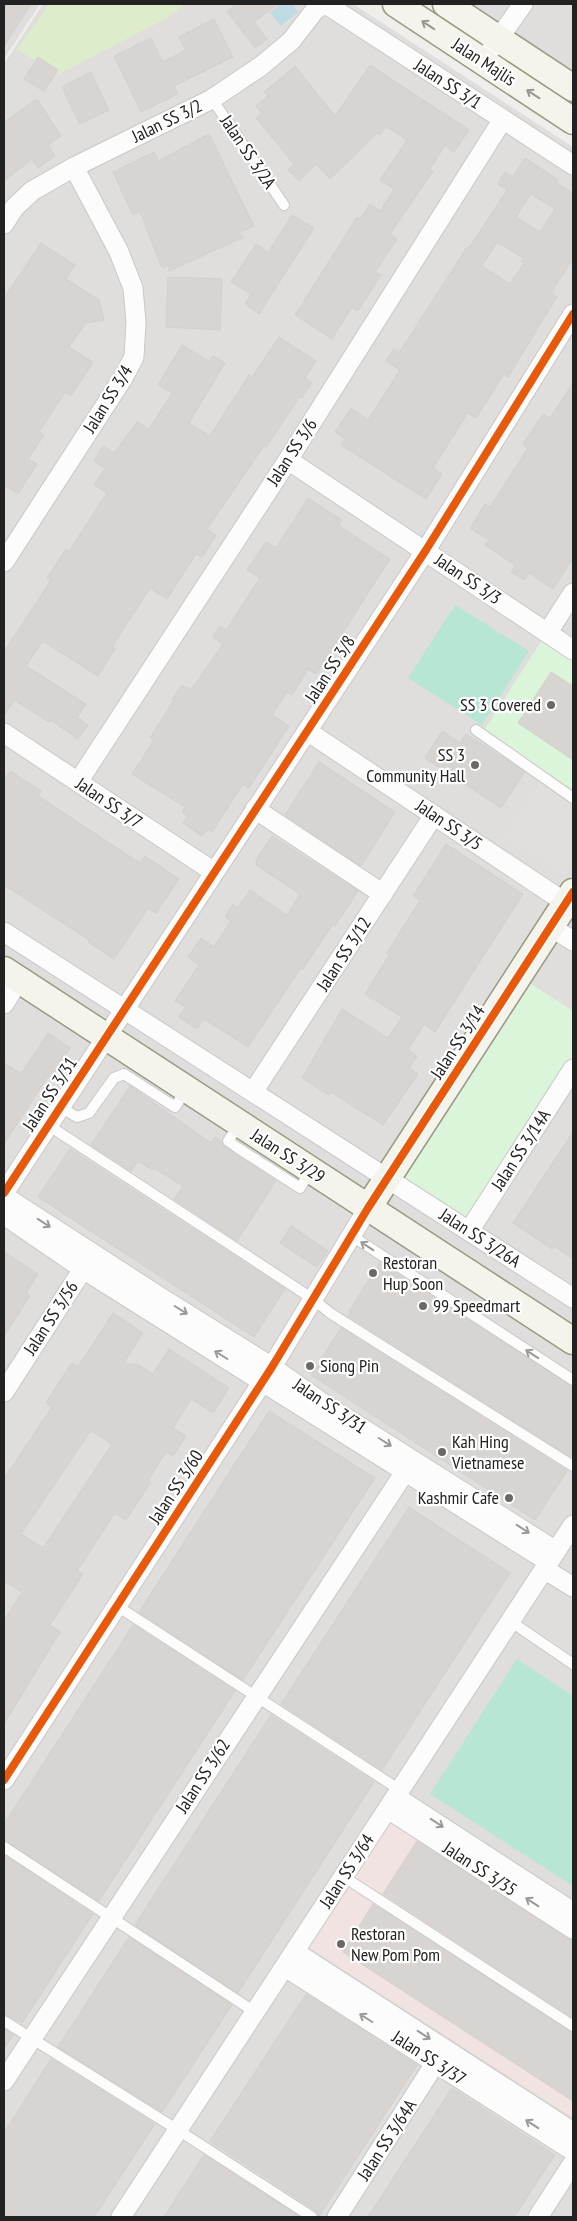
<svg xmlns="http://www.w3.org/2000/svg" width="577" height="2221" font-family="'PT Sans Narrow',sans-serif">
  <rect width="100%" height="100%" fill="#f0eeeb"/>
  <path fill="#dfdedc" d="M4,4H40L4,59Z
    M43,4H353L573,147V2217H4V64Z
    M468,4H573V73Z"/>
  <path fill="#f1e3e1" d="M392,1818L573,1934V2118L308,1947Z"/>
  <path fill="#ddeccb" d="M49,4H185L167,18L57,75L17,49Z"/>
  <path fill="#daf5da" d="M544,637L573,656V790L483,732Z
    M531,984L573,1011V1057L468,1219L405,1178Z"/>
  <path fill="#b7e6d2" d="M455,605L529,651L482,725L408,678Z
    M517,1659L573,1696V1886L430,1794Z"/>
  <path fill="#e0dfde" d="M546,772L573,790V857L563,873L505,837Z"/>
  <path fill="#bfdbe3" d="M281,4H292L298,12L281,26L270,13Z"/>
  <path fill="#d7d4d2" stroke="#d3d0cc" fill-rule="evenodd" d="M4,4H31L4,46Z
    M237,4H278L254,22L267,39L255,48L227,11Z
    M214,19L233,57L174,86L178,94L141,112L114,56L151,38L163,62L186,50L179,37Z
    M38,57L58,70L44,91L24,79Z
    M370,65L469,130L454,152L445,145L430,169L433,171L390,234L397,239L375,272L381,275L358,311L352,307L332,339L295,315L357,217L360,219L370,204L380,211L394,189L380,180L407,140L386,126L380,135L377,133L330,179L316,164L299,181L288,170L294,164L256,118L262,113L256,106L268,96L264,92L295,66L335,116Z
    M91,72L109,110L80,124L62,87Z
    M37,99L61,136L48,145L55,156L38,168L32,159L4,181V122Z
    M209,134L254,226L238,233L244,237L169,271V265L162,268L140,212L133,215L113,172L154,152L158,161Z
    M525,158L558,180L556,182L573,194V258L551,293L557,297L508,377L504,374L476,418L468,413L433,468L442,474L426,499L341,445L345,439L335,432L351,408L368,420L400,370L386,361L394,349L399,353L467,247L469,248L507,190L498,184L505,172L513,177ZM531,194L555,209L540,232L516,217ZM497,242L523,258L521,261L524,263L510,284L482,266Z
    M292,215L314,228L259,314L245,304L251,294L231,282L256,244L265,250L267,254Z
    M41,243L75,265L66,279L99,300L104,320L86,323L69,347L93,362L71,396L65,392L39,432L44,435L28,459L37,464L18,494L4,485V298Z
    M168,277L222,279L220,330L166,327Z
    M279,337L316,361L305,378L312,383L302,398L300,396L266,447L264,446L207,529L216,535L202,557L196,554L167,599L150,588L112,647L115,649L98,676L43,641L26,666L86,704L77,718L88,725L78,739L51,720L49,722L14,700L4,716V652L51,580L47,578L66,549L69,551L107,493L94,485L105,468L94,461L103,446L114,453L137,422L149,429L172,393L158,385L182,345L209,361L213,356L225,363L189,423L210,436L249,375L252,377Z
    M573,383V558L553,589L529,573L524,580L511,572L515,565L485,545L489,540L470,528L485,504L490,507L528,448L523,444L543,414L550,418Z
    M308,498L342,520L339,526L390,559L316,674L308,669L292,695L287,692L272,715L289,726L249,788L243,784L212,832L208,829L202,836L183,823L188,816L182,812L185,807L132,774L154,740L150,738L174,700L172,699L182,685L191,690L223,644L213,637L220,626L226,630L260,578L247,570L266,542L276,548Z
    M551,672L573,686V760L518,723Z
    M442,731L460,743L466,734L525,772L501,808L425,758Z
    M319,762L395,812L361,866L285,815Z
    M10,771L41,791L38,796L140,863L145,856L179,879L156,913L148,908L114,959L88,942L89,940L4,885V781Z
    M272,836L358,891L335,926L333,924L303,969L301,968L248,1047L204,1019L197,1029L179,1017L186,1007L175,1001L199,965L188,957L201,938L214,947L231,921L225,917L233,904L238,908L250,890L287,915L300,894L256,865V860Z
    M446,844L523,894L435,1032L424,1024L408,1050L417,1056L409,1068L418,1074L383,1125L331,1092L329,1095L302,1078L342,1009L388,1038L402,1017L365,994L389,955L387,953L420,900L413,896Z
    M48,1033L70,1048L51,1078L48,1076L4,1144V1063L21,1074Z
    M130,1086L211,1143L215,1137L221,1141L224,1147L276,1181L237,1241L174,1199L183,1186L154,1168L152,1170L138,1161L131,1171L91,1145Z
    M573,1132V1259L554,1246L552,1249L513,1223Z
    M70,1149L285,1289L254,1337L38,1197Z
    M291,1226L328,1251L317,1267L280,1243Z
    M4,1252L38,1274L26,1293L30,1296L4,1336Z
    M380,1263L573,1387V1458L348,1316L351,1312L349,1311Z
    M113,1313L143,1333L123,1364H137L153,1374L169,1349L229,1388L213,1413L191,1399L173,1428L186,1436L173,1456L166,1452L148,1480L151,1482L126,1520L115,1513L77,1571L83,1574L50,1625L60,1632L4,1724V1621L22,1592L4,1581V1479L52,1407L46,1403L59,1382L72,1363L78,1367ZM91,1430L112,1444L43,1548L21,1534Z
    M341,1328L567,1471L535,1520L311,1375Z
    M269,1411L375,1478L243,1680L139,1612Z
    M409,1507L510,1573L382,1770L281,1704Z
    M133,1625L235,1691L99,1901L4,1840V1824Z
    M271,1715L374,1782L238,1993L136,1926V1923Z
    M417,1841L567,1938L573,1940V2018L383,1894Z
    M4,1855L93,1914L22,2023L4,2014Z
    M373,1904L573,2033V2101L343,1952Z
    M129,1937L232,2005L162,2112L58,2047Z
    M306,1994L417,2065L319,2216L316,2211L210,2141Z
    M4,2029L13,2035L4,2049Z
    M51,2059L155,2124L94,2217H4V2133Z
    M452,2088L555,2155L539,2179L514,2217H368Z
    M204,2155L300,2217H164Z"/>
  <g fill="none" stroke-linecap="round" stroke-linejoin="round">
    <defs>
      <path id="lane" d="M212,99L284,205
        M476,730L573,798
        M60,1107L77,1117L89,1113L114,1078L124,1074L175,1107L186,1090
        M239,1124L228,1141L238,1148L300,1188L310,1171
        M48,1125L313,1299L330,1313L573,1466
        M352,1236L573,1380
        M117,1606L400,1790
        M510,1621L573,1664
        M4,1847L255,2012
        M344,1877L573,2026
        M4,2021L178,2130L312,2217"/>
      <path id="street" d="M492,48L523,4
        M4,224L14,208L32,191L74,167L212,99L261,66L291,41L315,10L322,5L329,6L573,165
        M288,460L573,650
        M4,562L123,378L134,357L136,322L133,288L119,252L74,167
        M548,632L573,593
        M307,731L566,903
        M4,733L214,872
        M78,782L288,460L503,119
        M255,809L383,894
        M551,927L573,941
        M4,932L573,1298
        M4,1004L19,980
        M253,1092L434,815
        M4,1193L426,550L573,314
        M4,1196L160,1297L272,1367L324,1404L556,1551
        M4,1215L83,1269L549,1562
        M469,1231L573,1069
        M4,1392L83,1269
        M544,1569L573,1587
        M4,1780L272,1367L368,1208
        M396,1797L573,1912
        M388,1809L573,1929
        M295,1952L573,2132
        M285,1967L573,2151
        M4,2081L405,1472
        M121,2217L573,1525
        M337,2217L436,2062
        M538,2217L573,2163"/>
      <path id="secondary" d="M396,4L573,121
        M446,4L573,88
        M4,970L573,1341
        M368,1208L573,892"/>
    </defs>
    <use href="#lane" stroke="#c9c8c7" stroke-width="12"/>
    <use href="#street" stroke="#c9c8c7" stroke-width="21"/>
    <use href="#secondary" stroke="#999a82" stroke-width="29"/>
    <use href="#lane" stroke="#fdfcfc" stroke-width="10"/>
    <use href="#street" stroke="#fdfcfc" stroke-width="19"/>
    <use href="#secondary" stroke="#f4f4ed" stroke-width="26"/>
    <defs>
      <path id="cycleway" d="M4,1193L426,550L573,314
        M4,1780L272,1367L368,1208L573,892"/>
    </defs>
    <use href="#cycleway" stroke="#fff" stroke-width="11"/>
    <use href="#cycleway" stroke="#e8590c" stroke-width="8"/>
  </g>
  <defs><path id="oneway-shaft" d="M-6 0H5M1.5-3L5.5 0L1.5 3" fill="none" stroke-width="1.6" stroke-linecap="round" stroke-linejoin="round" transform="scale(1.25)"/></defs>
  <g stroke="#969692">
    <use href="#oneway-shaft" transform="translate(428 25) rotate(-147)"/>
    <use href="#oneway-shaft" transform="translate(533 94) rotate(-147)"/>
  </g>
  <g stroke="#9a9a9a">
    <use href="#oneway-shaft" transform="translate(44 1223) rotate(33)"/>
    <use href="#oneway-shaft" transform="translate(367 1246) rotate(-147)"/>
    <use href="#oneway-shaft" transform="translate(181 1310) rotate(32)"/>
    <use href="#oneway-shaft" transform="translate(532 1354) rotate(-147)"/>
    <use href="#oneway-shaft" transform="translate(221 1355) rotate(-148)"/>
    <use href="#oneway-shaft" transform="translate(385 1442) rotate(32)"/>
    <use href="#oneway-shaft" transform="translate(523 1529) rotate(33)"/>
    <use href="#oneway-shaft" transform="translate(437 1823) rotate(33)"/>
    <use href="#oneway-shaft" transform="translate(532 1902) rotate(-147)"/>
    <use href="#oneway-shaft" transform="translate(366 2018) rotate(-148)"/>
    <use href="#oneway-shaft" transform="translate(424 2035) rotate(33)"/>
    <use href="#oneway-shaft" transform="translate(532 2124) rotate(-147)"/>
  </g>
  <g fill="#6a6968" stroke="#fff" stroke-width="2">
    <circle cx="551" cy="705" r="5"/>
    <circle cx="475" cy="765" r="5"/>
    <circle cx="373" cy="1273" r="5"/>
    <circle cx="423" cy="1306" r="5"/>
    <circle cx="310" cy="1366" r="5"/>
    <circle cx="442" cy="1452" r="5"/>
    <circle cx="509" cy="1498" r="5"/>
    <circle cx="341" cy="1944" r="5"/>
  </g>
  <g text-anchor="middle" stroke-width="4.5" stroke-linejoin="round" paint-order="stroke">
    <g font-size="18" fill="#222" stroke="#fff">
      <text transform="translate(484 62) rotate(33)" y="6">Jalan Majlis</text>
      <text transform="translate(448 84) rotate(33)" y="6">Jalan SS 3/1</text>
      <text transform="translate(167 121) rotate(-26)" y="6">Jalan SS 3/2</text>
      <text transform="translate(248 152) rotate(56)" y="6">Jalan SS 3/2A</text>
      <text transform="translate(108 399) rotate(-58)" y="6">Jalan SS 3/4</text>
      <text transform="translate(292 452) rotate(-57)" y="6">Jalan SS 3/6</text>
      <text transform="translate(468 579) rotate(34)" y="6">Jalan SS 3/3</text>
      <text transform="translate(330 669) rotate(-57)" y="6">Jalan SS 3/8</text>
      <text transform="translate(109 803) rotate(34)" y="6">Jalan SS 3/7</text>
      <text transform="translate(449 825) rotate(34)" y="6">Jalan SS 3/5</text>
      <text transform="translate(344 954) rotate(-57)" y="6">Jalan SS 3/12</text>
      <text transform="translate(458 1042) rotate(-57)" y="6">Jalan SS 3/14</text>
      <text transform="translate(50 1094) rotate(-57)" y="6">Jalan SS 3/31</text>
      <text transform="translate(521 1150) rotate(-57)" y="6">Jalan SS 3/14A</text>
      <text transform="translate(288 1156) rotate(33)" y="6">Jalan SS 3/29</text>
      <text transform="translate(480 1238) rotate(33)" y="6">Jalan SS 3/26A</text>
      <text transform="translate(51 1318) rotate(-57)" y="6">Jalan SS 3/56</text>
      <text transform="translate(330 1406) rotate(34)" y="6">Jalan SS 3/31</text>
      <text transform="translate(176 1487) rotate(-57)" y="6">Jalan SS 3/60</text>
      <text transform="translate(203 1776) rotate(-57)" y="6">Jalan SS 3/62</text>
      <text transform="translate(480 1869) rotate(33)" y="6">Jalan SS 3/35</text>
      <text transform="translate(347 1871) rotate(-57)" y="6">Jalan SS 3/64</text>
      <text transform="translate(429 2058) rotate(33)" y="6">Jalan SS 3/37</text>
      <text transform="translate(387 2140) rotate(-57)" y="6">Jalan SS 3/64A</text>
    </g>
    <g font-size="18" fill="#222" stroke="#fff" text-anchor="start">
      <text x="541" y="711" text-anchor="end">SS 3 Covered</text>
      <text x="465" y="761" text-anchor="end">SS 3<tspan x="465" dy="21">Community Hall</tspan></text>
      <text x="383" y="1269">Restoran<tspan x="383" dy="21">Hup Soon</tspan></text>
      <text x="433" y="1312">99 Speedmart</text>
      <text x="320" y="1372">Siong Pin</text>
      <text x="452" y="1448">Kah Hing<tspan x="452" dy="21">Vietnamese</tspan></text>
      <text x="499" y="1504" text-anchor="end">Kashmir Cafe</text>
      <text x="351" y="1940">Restoran<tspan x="351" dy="21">New Pom Pom</tspan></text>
    </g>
  </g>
  <rect width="577" height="2221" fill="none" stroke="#222222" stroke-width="10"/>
</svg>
